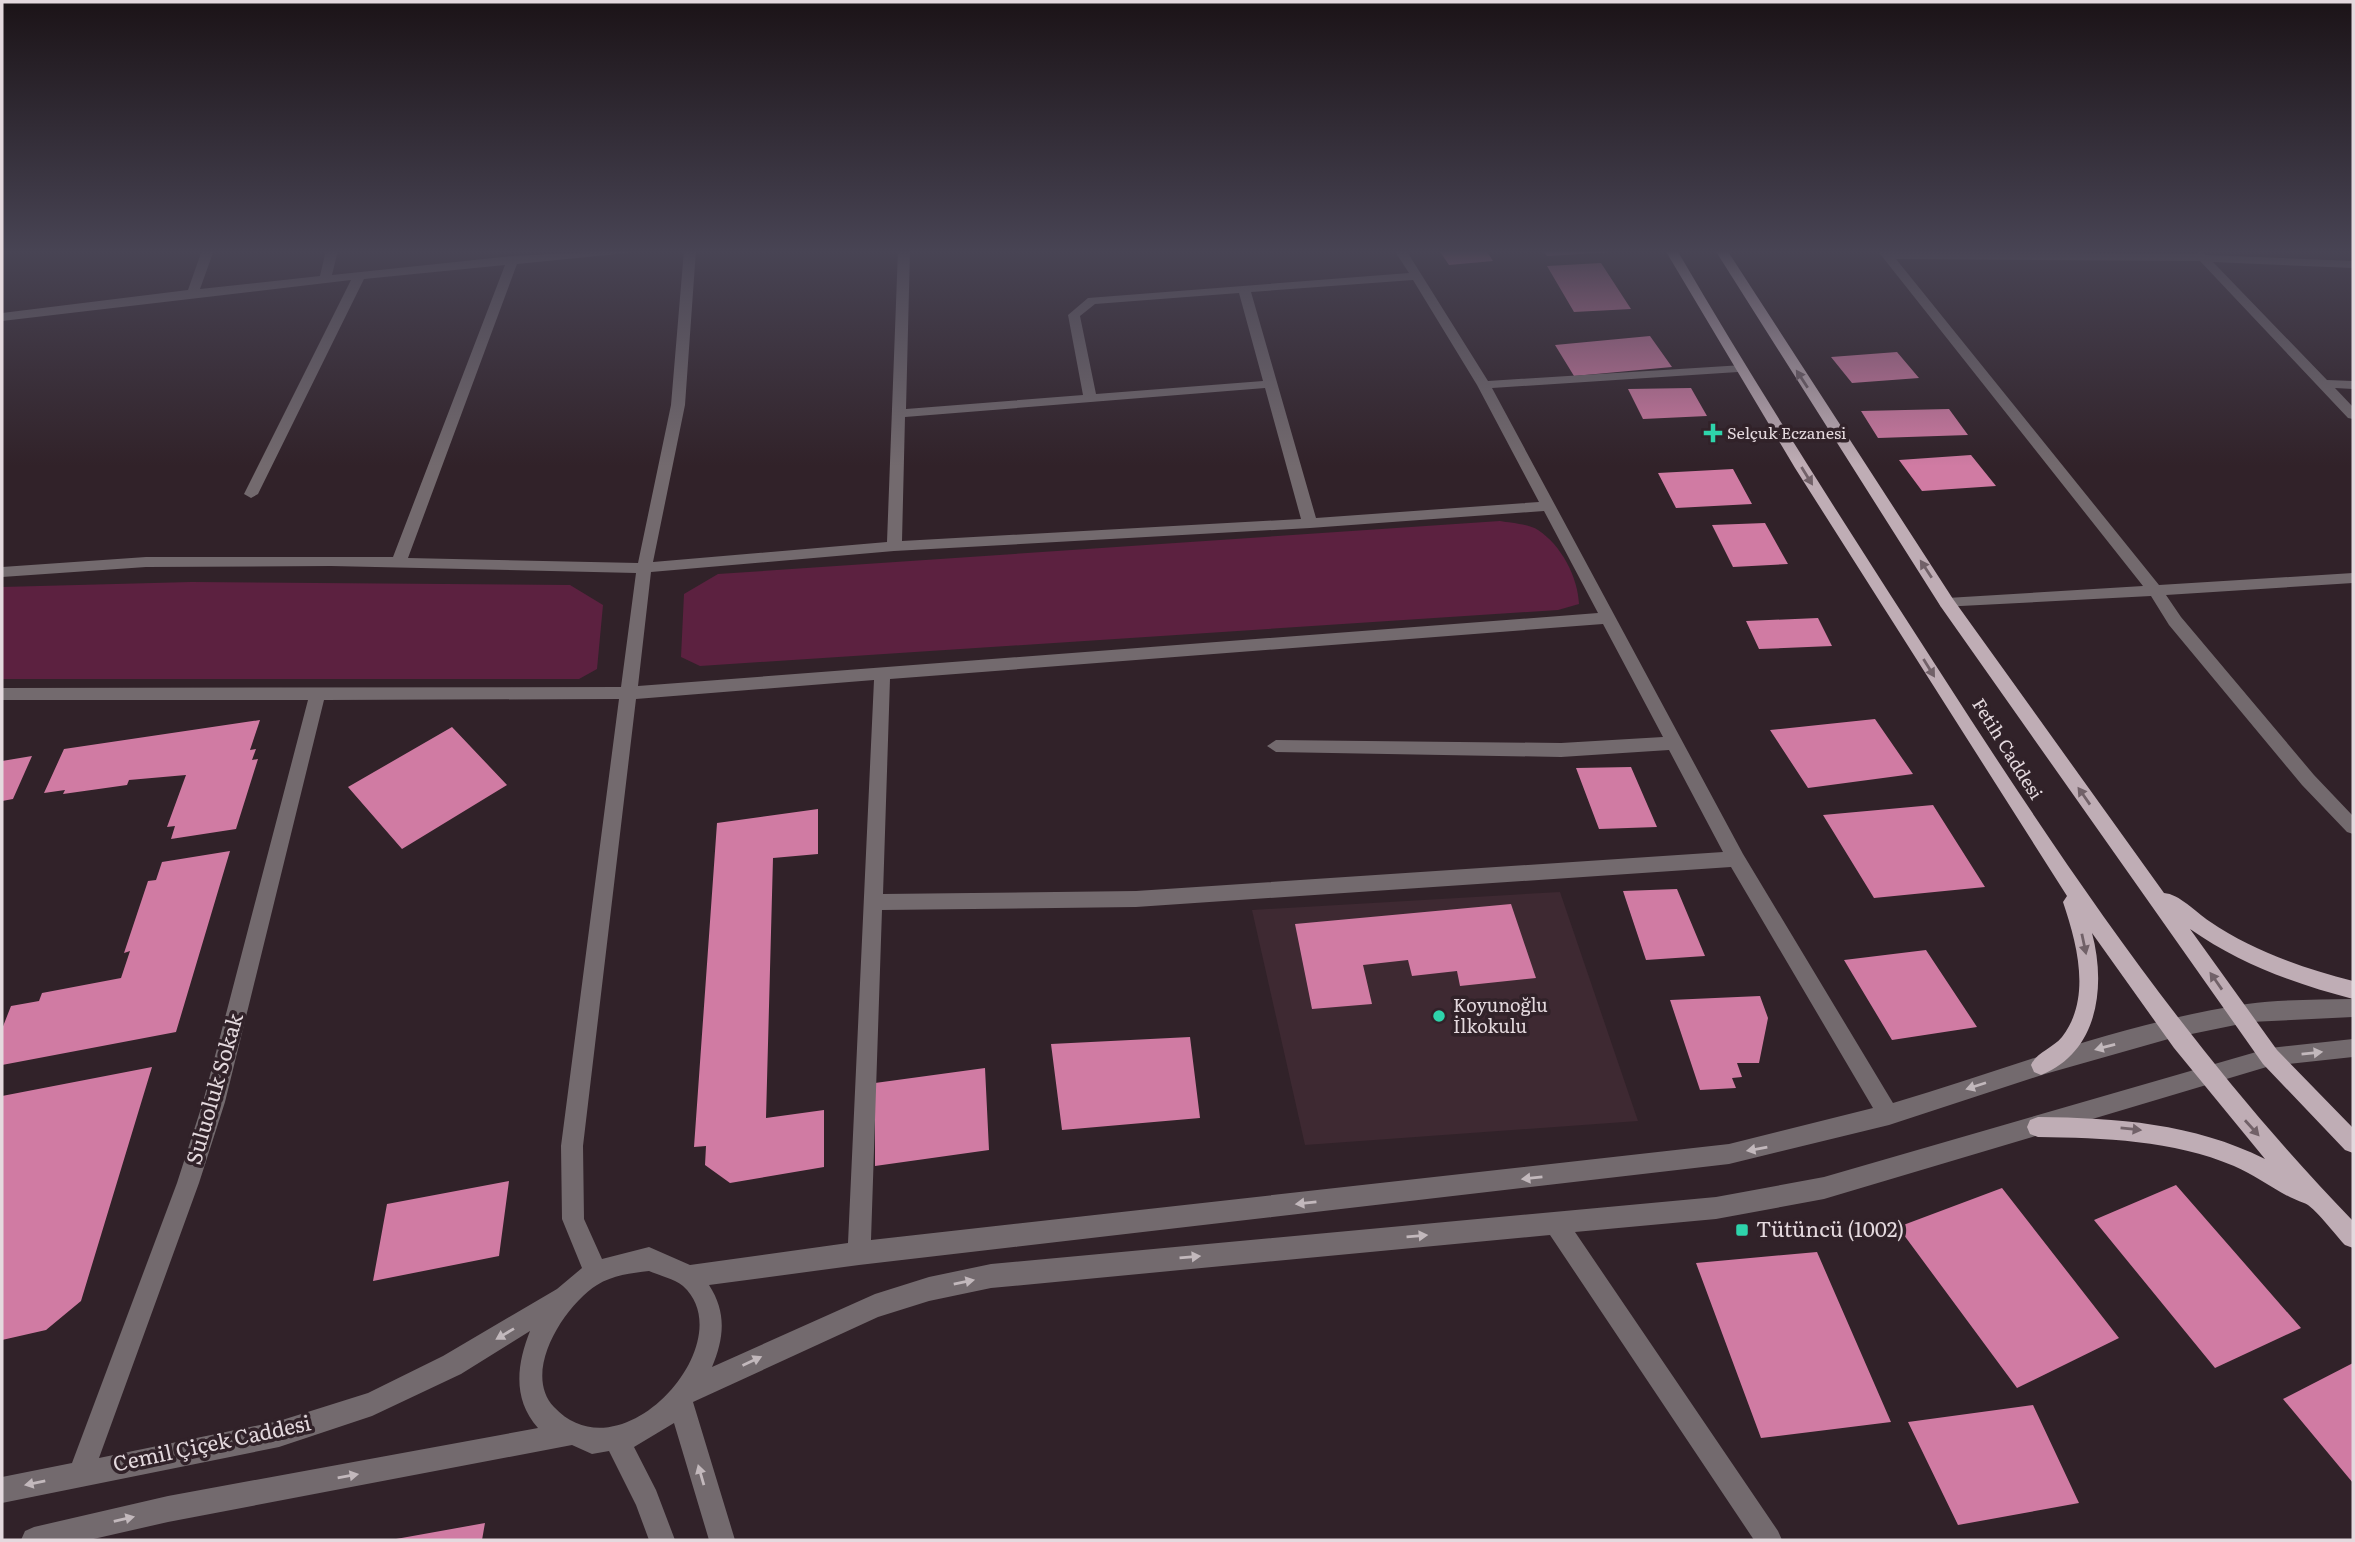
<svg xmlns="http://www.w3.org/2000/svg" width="2355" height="1542" font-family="Literata,serif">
  <rect width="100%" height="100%" fill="#312229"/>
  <path fill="#3e2932" d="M1560,892L1638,1121L1305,1145L1252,910Z"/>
  <path fill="#5c2140" d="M1500,521C1511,523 1529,524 1538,530C1561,545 1578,577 1579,604L1558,610L700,666L681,657L684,594L718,574Z
    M191,582L570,585L603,605L597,669L579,679H2V587Z"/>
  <path fill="#d07ba3" d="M1439,250H1486L1493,261L1449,265Z
    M1542,250H1611L1612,252L1547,256Z
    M1601,263L1631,309L1574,312L1547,266Z
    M1650,336L1672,367L1574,376L1555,345Z
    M1897,352L1919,378L1852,383L1831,357Z
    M1691,388L1707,416L1643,419L1628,389Z
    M1949,409L1968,435L1878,438L1861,411Z
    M1971,455L1996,486L1922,491L1899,460Z
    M1733,469L1752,504L1676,508L1658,473Z
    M1765,523L1788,564L1733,567L1712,525Z
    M1818,618L1832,646L1759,649L1746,621Z
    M1875,719L1913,774L1808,788L1770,730Z
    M260,720L250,750L256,749L252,760L258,759L236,829L171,839L175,826L167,827L186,775L129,780L127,785L63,794L65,790L44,793L64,749Z
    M452,727L507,785L402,849L348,787Z
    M32,756L13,799L2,801V761Z
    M1631,767L1657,827L1599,829L1576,768Z
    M1933,805L1985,887L1874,898L1823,815Z
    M818,809V854L773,858L766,1118L824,1110V1167L730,1183L705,1165L706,1146L694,1147L717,823Z
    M230,851L176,1032L2,1065V1029L11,1006L39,1001L42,993L121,978L130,951L124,953L148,881L156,880L162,862Z
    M1677,889L1705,956L1646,960L1623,891Z
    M1511,904L1536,978L1460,986L1457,971L1412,976L1408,960L1363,965L1372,1004L1312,1009L1295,924Z
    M1926,950L1977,1027L1892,1040L1844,960Z
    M1760,996L1768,1018L1759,1063H1737L1742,1077L1732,1078L1736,1088L1700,1090L1670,1000Z
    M1190,1037L1200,1118L1062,1130L1051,1044Z
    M152,1067L81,1301L46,1330L2,1340V1096Z
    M985,1068L989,1150L875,1166V1083Z
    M509,1181L499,1256L373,1281L387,1204Z
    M2176,1185L2301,1328L2215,1368L2094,1220Z
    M2002,1188L2119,1338L2017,1388L1898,1227Z
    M1817,1252L1891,1422L1761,1438L1696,1263Z
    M2353,1363V1483L2283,1399Z
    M2033,1405L2079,1503L1958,1525L1908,1422Z
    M485,1523L482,1540H396V1539Z"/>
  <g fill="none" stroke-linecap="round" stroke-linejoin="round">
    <path fill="#736a6e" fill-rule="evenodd" d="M202,250H214L200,289L320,276L326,250H338L332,275L513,256L633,250L627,253L517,264L408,558L638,563L671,405L684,250H696L685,405L653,562L887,542L898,250H910L906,409L1083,395L1068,315L1088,298L1409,273L1394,250H1406L1488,381L1743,365V371L1738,372L1492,388L1743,854L1893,1103C2010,1068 2126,1022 2247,1004C2282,999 2318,1000 2353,999V1017L2250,1022L2172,1038L2045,1074L1889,1125L1729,1164L859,1265L709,1285C727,1313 724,1338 712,1367L875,1294L929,1277L991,1264L1716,1197L1824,1177L2270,1048L2353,1039V1057L2270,1066L1824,1199L1716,1219L1575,1232L1778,1531L1782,1540H1754L1550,1235L991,1288L929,1301L878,1317L693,1402L735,1540H709L674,1423L634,1447L656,1490L675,1540H649L636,1505L609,1451L592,1454L572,1445L168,1522L89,1540H21L25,1531L34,1527L168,1496L538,1428C512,1399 517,1364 530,1331L461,1374L372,1416L279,1447L2,1503V1477L72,1463L177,1183L203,1102L308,700H2V688L621,687L636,573L331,566L146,567L2,577V567L146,557H393L505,265L364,279L258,494L251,498L244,494L351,280L2,321V313L188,290ZM1413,280L1477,385L1539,502L1316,518L1251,292ZM1239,293L1263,381L1096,394L1080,316L1095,304ZM1265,388L1301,519L902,541L905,417ZM1544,511L1598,613L638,686L651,572L894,551L1310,528ZM1603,624L1663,737L1561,743L1276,740L1267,746L1276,752L1561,757L1669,750L1723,852L1136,891L883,894L890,679ZM874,680L848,1243L690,1265L649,1247L602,1259L584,1219L583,1146L636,699ZM619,699L561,1146L562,1219L582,1268L557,1289L443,1356L368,1393L279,1421L99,1458L199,1183L225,1102L324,700ZM1731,867L1873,1108L1729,1144L871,1240L882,910L1136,907ZM649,1271C658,1275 675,1279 683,1286C744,1341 622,1480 554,1407C521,1372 565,1305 597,1285C613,1275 631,1273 649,1271Z
      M1877,250L2195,254L2200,252L2206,255L2353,261V268L2213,262L2327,380L2353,381V389L2335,388L2353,407V419L2348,418L2200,261L1896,259L2159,585L2353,573V583L2166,595L2181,617L2314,775L2353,816V834L2347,832L2302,785L2169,625L2151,596L1941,607L1939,603L1947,598L2143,586Z"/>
    <path fill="#bfadb5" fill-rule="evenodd" d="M1665,250H1677C1761,394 1851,534 1942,675C2067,869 2192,1055 2353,1221V1248L2345,1245C2337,1237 2313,1205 2304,1203C2280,1195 2258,1176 2234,1166C2173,1140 2104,1138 2038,1137L2030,1134L2027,1127L2030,1120L2038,1117C2117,1118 2193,1123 2265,1159L2174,1048L2092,933C2106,985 2099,1052 2041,1075L2034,1072L2031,1065C2037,1052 2053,1048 2062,1037C2092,998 2077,944 2063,902L2067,896L1795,468Z
      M1715,250H1727L1953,599L2164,893C2179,894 2196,912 2209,921C2253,951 2302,968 2353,981V999C2295,984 2240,964 2190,929L2277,1050L2353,1128V1153L2345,1150L2263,1064L1941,607Z"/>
  </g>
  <defs><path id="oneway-solid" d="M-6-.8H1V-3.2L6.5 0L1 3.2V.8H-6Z" transform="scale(1.75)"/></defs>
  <g fill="#716168">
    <use href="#oneway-solid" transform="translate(1802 379) rotate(-123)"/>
    <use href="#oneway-solid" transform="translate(1807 476) rotate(58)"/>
    <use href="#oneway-solid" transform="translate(1926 569) rotate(-123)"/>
    <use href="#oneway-solid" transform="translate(1929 668) rotate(58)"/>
    <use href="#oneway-solid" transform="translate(2084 796) rotate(-125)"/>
    <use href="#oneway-solid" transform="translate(2084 944) rotate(78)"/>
    <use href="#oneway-solid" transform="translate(2216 981) rotate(-125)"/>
    <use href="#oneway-solid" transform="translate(2252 1128) rotate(48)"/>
    <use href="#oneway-solid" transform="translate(2131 1129) rotate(6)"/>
  </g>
  <g fill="#c2b8bc">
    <use href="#oneway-solid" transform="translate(2105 1047) rotate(165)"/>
    <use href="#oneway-solid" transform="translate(2312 1053) rotate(-6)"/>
    <use href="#oneway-solid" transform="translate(1976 1086) rotate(162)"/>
    <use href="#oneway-solid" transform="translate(1757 1149) rotate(170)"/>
    <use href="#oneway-solid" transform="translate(1532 1178) rotate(174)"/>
    <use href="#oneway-solid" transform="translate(1306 1203) rotate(174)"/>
    <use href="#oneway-solid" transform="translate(1417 1236) rotate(-5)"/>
    <use href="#oneway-solid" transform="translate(1190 1257) rotate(-5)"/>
    <use href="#oneway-solid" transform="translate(964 1282) rotate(-12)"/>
    <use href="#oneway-solid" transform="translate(505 1334) rotate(149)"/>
    <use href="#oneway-solid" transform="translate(752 1361) rotate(-25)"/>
    <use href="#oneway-solid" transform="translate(701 1475) rotate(-106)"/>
    <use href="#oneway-solid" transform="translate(348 1476) rotate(-10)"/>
    <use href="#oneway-solid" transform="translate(35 1483) rotate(168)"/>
    <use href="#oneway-solid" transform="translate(124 1519) rotate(-13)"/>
  </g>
  <linearGradient id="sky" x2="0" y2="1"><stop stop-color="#1b1317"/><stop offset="0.54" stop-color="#484454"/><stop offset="1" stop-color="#484454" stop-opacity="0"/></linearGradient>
  <rect width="2355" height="466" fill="url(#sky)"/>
  <g fill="#2ed4ab" stroke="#312229" stroke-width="2.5">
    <path d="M1709.5 422.5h7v7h7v7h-7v7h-7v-7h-7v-7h7z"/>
    <circle cx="1439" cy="1016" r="7"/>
    <rect x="1735" y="1223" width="14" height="14" rx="3.5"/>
  </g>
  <g text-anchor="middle" stroke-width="7" stroke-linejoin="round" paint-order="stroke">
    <g font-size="16" fill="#e4d9de" stroke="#312229" text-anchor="start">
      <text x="1727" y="439">Selçuk Eczanesi</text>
    </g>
    <g font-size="18" fill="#e4d9de" stroke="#312229">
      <text transform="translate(2007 749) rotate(58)" y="6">Fetih Caddesi</text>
    </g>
    <g font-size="18" fill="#e4d9de" stroke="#312229" text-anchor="start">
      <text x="1453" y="1012">Koyunoğlu<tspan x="1453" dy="21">İlkokulu</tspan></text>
    </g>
    <g font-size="21" fill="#e4d9de" stroke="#312229">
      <text transform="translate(215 1089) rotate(-74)" y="7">Suluoluk Sokak</text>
      <text transform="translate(212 1444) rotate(-12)" y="7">Cemil Çiçek Caddesi</text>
    </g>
    <g font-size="21" fill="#e4d9de" stroke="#312229" text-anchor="start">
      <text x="1756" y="1237">Tütüncü (1002)</text>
    </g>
  </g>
  <rect width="2355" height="1542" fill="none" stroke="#e4d9de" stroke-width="7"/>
</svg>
